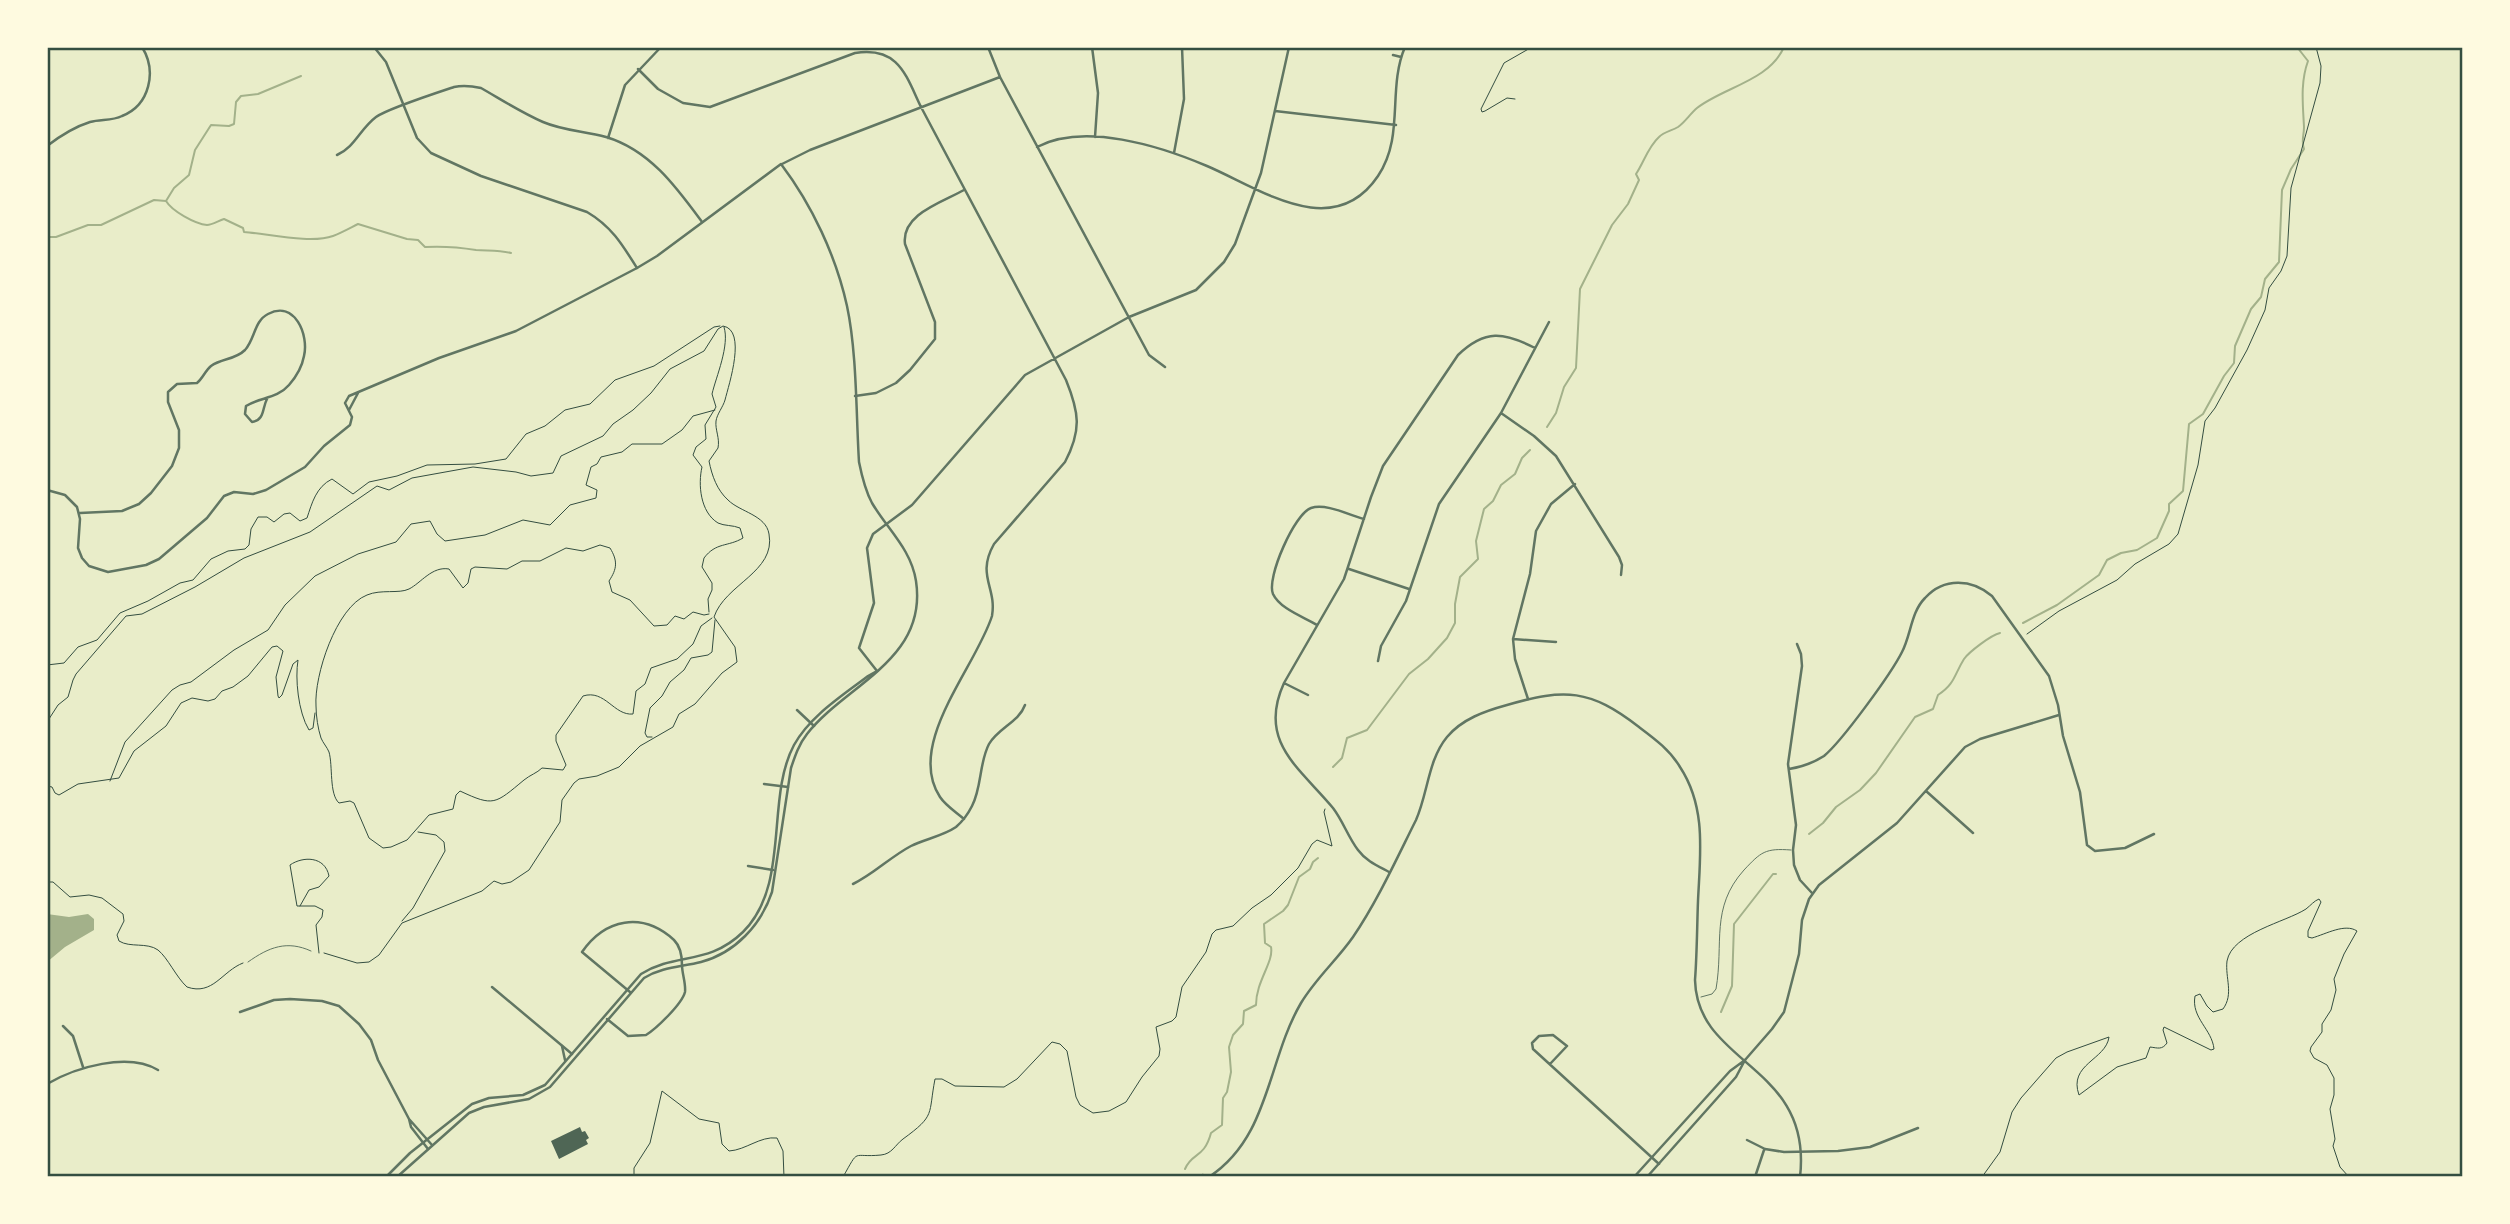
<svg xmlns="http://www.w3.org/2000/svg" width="2510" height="1224" font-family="Karla,sans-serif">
  <rect width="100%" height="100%" fill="#e9edc9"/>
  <path fill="#a3b18a" d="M47,914L69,917L88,914L94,919V930L65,947L47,962Z"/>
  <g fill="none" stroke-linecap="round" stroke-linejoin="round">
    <path stroke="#a3b18a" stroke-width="2" d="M166,201C172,211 195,224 207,225C212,225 218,221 224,219L243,228L244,232C269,234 311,244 333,236C341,233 350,228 358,224L407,239L418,240L425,247C443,246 458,247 476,250C488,251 498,250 511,253
      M47,237H56L88,225H101L154,200L166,201L174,188L189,175L195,150L211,125L229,126L234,124L236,102L241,96L258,94L301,76
      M1547,427L1556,413L1564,387L1576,368L1580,289L1612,225L1628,204L1639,180L1636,174C1644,162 1648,147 1659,137C1664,132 1671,131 1678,127C1685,122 1690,114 1697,108C1724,87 1769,81 1784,47
      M2023,623L2057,605L2099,575L2107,560L2121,553L2137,550L2157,538L2169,511V504L2183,491L2189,424L2203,414L2224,376L2234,363L2235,346L2251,309L2261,297L2265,279L2279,262L2282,190L2291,169L2304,149C2301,141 2304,136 2304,127C2303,105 2300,83 2308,61L2297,47
      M1333,767L1342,758L1347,738L1367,730L1409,674L1428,659L1447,638L1455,623V604L1460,577L1478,559L1476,541L1484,509L1493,501L1501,485L1515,474L1522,458L1530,450
      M1809,834L1823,823L1836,807L1860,790L1876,773L1915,717L1933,709L1938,695C1955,684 1954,675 1964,659C1969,652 1991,635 2000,633
      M1721,1012L1732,986L1734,924L1773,874H1776
      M1185,1169C1192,1152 1204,1159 1211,1133L1222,1125L1223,1098L1227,1092L1231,1072L1229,1047L1233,1035L1243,1024L1244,1011L1256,1005C1256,981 1274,962 1271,947L1265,943L1264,924L1283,911L1288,905L1299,877L1310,869L1313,862L1318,858"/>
  </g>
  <path fill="#4f6655" d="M580,1127L582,1132L585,1131L589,1138L586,1140L588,1144L559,1159L551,1141Z"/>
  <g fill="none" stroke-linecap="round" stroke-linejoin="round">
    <path stroke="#344e41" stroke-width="1" d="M1515,99L1507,98L1485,111L1482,112L1481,109L1504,63L1532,47
      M709,612L708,599L712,590V583L702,567L704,558C716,542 728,547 743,538L740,528C733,525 724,526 718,523C700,512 698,484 702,467L693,455L696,447L706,439L705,425L716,407L712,394C716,377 730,345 724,327
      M709,614L704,615L693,612L684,619L675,616L667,625L654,626L630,600L612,592L609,581C617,569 618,561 610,548L600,545L583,551L566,548L540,561H522L507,569L475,567L471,569L468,583L463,588L449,569C432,566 421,583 409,589C399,594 381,589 367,595C336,607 314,676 316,706C316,716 318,729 321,738C323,743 327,747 329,752C333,766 329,794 339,803L350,801L354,803L369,838L383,848L391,847L407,840L429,815L453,809L456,795L460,791C494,807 495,804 524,780C530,775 537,773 542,768L563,770L566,765L556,741V735L583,696C605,689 614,716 633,714L636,691L645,684L651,668L677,659L693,644L701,626L712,618
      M2027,634L2059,611L2117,580L2135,564L2169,544L2178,534L2198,465L2205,421L2215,408L2247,350L2265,310L2269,288L2281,271L2287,256L2291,188L2320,83L2321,66L2316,47
      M47,665L64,663L78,647L97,640L120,613L148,601L180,583L193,580L211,559L228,551L245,549L249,545L251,529L258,517H267L274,522L284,514L290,513L300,521L307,518C312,503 316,487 332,479L353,494L369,482L397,476L427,465L475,464L506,459L526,434L545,426L565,410L590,404L615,380L654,366L714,327L720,326
      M47,722L58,705L68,697L73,680L76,674L126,616L142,614L195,587L244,558L310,532L377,486L389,490L412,478L473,467L516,472L531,476L553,473L561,456L603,436L613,424L633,410L651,393L670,369L704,351L718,329L723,326C747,330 729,384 725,400C723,407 717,414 716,421C715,430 720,438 718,448L709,461C712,476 717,490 728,500C740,512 766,515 769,534C776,572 725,584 714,617L735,647L737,662L722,673L695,704L679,714L673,727L640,746L619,767L597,776L579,779L574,783L562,800L560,822L529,870L511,882L502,884L494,881L482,891L402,923L379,955L369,962L357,963L324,953
      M652,737H647L645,733L650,708L662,696L670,682L684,670L691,658L708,655L712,652L715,620
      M110,781L125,742L172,690L180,685L191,682L234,650L268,630L285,605L315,576L358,554L396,542L411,524L430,521L437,534L445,541L485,535L523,520L550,525L570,505L596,498L597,490L586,485L591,467L597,464L601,457L622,452L632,444H662L682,430L693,416L715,410
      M47,786L52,787L55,793L59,795L78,784L119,778L134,751L166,726L181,703L192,698L208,701L215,699L222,691L233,687L248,676L272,647L277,646L283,651L276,677L278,696L279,698L282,695L293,664L298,660C295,678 298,712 309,730L313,728L315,713
      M47,882H53L70,897L89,895L102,898L123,914L124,921L117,935L119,941C130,948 147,942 158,950C168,958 176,977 187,987C213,996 222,971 243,963
      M300,906L309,890L319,887L329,876C325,856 303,856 290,865L297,906H315L323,910L322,917L316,925L319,953
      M402,921L413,908L445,851L444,842L436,835L418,832
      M634,1177V1168L650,1143L662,1091L699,1119L719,1123L722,1144L729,1151C746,1150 760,1136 777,1138L783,1151L784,1177
      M843,1177C860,1147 851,1158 881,1155C892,1154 895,1145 903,1139C936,1115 928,1115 935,1079H942L955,1086L1004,1087L1017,1079L1052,1042L1060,1044L1067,1051L1076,1097L1080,1105L1093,1113L1109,1111L1126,1102L1142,1077L1159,1056L1160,1049L1156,1027L1172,1021L1176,1017L1182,987L1206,952L1212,934L1216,930L1233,926L1252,908L1271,895L1298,868L1312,844L1317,840L1332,846L1324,812L1325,809
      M1982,1177L2000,1152L2012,1112L2021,1098L2056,1058L2067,1052L2109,1037C2106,1060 2068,1064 2079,1095L2117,1067L2146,1058L2150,1047C2158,1048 2162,1050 2167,1043L2163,1030L2164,1027L2211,1050L2214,1049C2212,1029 2191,1018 2195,996L2200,994L2207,1006L2213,1012L2223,1009C2234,994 2225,978 2227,961C2232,933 2286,922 2306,909C2311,905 2314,901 2319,899L2321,902L2308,931V937L2312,938C2326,934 2345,923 2357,931L2344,954L2334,979L2336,990L2331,1010L2322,1024V1032L2311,1047L2310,1051L2314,1058L2327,1065L2334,1078V1095L2330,1109L2335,1139L2333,1146L2340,1167L2349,1177
      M2461,1177L2463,1176"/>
    <path stroke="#617663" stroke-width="1" d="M248,962C269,947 287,940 311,951
      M1701,997L1712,994L1716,989C1724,943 1710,908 1744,870C1761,852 1765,848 1791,850"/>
    <path stroke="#617663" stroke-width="2.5" d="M988,47L1000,77L1149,355L1165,367
      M1092,47L1098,93L1095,137
      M1393,55L1401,57
      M638,69L658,89L683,103L710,107L855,53C899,46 906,76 921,107L1066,380C1079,412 1082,430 1065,462L994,544C976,576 997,587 992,616C976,667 905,744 940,797C946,806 956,812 964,819
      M1275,111L1396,125
      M608,138L625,85L661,47
      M47,146C60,136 74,127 90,122C101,119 112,121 122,116C150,105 157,71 142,47
      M1037,147C1084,122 1160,146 1207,166C1259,188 1333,243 1378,176C1405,136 1387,89 1405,47
      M1174,153L1184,99L1182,47
      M337,155C355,147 360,129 376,117C387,109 439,92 454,87C463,85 472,86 481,88C502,100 522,113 543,122C564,131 585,131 606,137C650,150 677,188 702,222
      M782,164L810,150L1000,77
      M855,396L876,393L896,383L910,370L935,339V322L905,244C901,214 943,202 964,190
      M349,410L358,393
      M1501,413L1534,436L1556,456L1619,557L1622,565L1621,575
      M47,490L65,495L77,507L80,519L78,548L82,558L89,566L108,572L146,565L159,559L207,518L224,496L234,492L253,494L266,490L305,467L324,446L350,425L352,417L345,403L349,396L439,358L516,331L637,268
      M80,513L122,511L139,504L151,493L172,466L179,448V430L168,402V392L177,384L197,383C203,378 205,371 211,366C222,358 235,360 245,350C255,339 254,321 268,314C295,300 309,335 304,356C302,367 296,377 289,385C277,399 260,397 246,406L245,414L252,422C265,420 262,408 267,399
      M1349,569L1409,589
      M1317,625C1304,617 1280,609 1273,594C1266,578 1295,513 1311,508C1326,503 1349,515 1364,519
      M1513,639L1556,642
      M1797,644L1801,654L1802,666L1788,764L1796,825L1793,850L1794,865L1800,880L1812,893
      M1378,661L1381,646L1406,601L1439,504L1501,413L1549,322
      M877,671L859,648L874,603L867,548L873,534L912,505L1025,375L1129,317L1196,290L1224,262L1235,244L1261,173L1289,47
      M1284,683L1308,695
      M1528,699L1515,659L1513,639L1530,574L1536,531L1551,504L1575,484
      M797,710L814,726
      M1789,769C1802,767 1813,763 1824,756C1842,741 1891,674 1902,652C1911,635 1911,612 1925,598C1944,577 1972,579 1992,596L2049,676L2058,705L2063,736L2080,792L2087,845L2095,851L2125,848L2154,834
      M764,784L788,787
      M1926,791L1973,833
      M748,866L773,870
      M1389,872C1378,866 1366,861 1358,850C1348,837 1343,821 1333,808C1300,768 1257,742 1284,683L1344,579L1371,497L1383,466L1458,355C1485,329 1504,332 1535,348
      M853,884C874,874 890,857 911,846C925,839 943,836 956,827C963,821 968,814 972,806C982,787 979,763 989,744C998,728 1019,722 1025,705
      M492,987L572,1054
      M240,1012L274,1000L290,999L322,1001L339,1006L359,1024L371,1040L378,1060L409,1119L432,1145
      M607,1019L628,1036L646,1035C656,1029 682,1004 685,992C686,983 682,974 682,965C682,956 681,947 674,940C642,911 605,919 582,952L630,992
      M63,1026L73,1036L83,1067
      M1745,1060L1772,1029L1784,1012L1799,954L1802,920L1809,899L1819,885L1897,823L1965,747L1980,739L2059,715
      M1550,1064L1567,1046L1553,1035L1539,1036L1532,1043L1533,1049L1659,1164
      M47,1084C76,1067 128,1052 158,1070
      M409,1119L411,1127L428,1149
      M1747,1140L1765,1149L1784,1152L1838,1151L1870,1147L1918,1128
      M1755,1177L1764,1150"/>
    <path stroke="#617663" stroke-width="2.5" d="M374,47L386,62L417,138L431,153L481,176L587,212C611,226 622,244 637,268L657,256L781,164C812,205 836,256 847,306C857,353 856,414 859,462C862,477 865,490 872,503C888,530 911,549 916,581C928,660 845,685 807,734C799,744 795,756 791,768L772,892C761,925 735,953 701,962C681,967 662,967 644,978L550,1087L529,1099L484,1107L469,1113L397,1177
      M562,1046L565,1060
      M386,1177L410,1153L472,1104L489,1098L523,1095L545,1085L641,974C676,952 708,966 743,932C791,884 765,799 794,745C810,716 842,696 868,676L877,671
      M1198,1177L1203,1175L1206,1177
      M1209,1177C1270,1137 1267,1061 1301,1003C1316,978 1337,960 1353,937C1377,902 1397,858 1416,820C1428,793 1428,760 1447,737C1462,719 1485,711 1507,705C1565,688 1590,689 1639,727C1655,739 1670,750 1680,767C1707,808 1700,855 1698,901C1697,927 1697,954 1695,980C1697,1066 1813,1064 1800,1177
      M1634,1177L1730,1071L1745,1060
      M1647,1177L1736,1077L1745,1060"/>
  </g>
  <rect width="2510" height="1224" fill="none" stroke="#fefae0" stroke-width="98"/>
  <rect x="49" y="49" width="2412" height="1126" fill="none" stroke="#344e41" stroke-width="2.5"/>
</svg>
